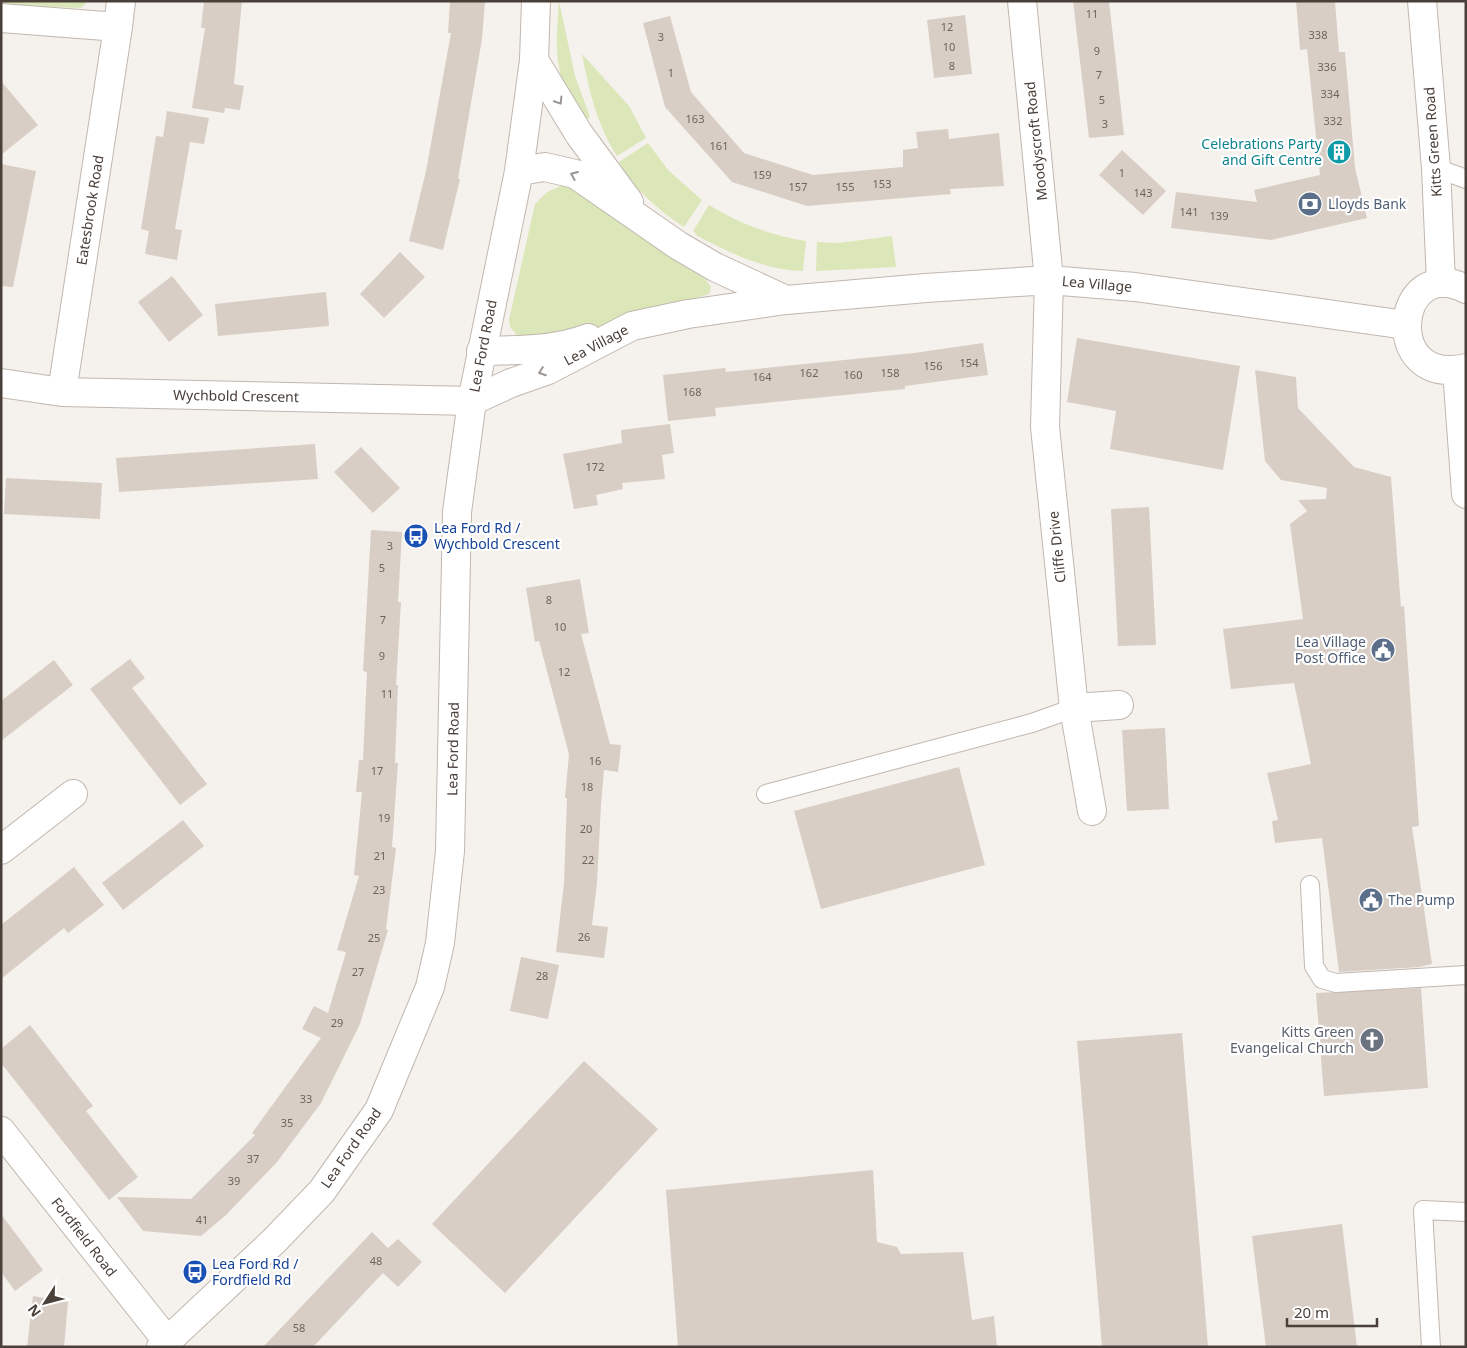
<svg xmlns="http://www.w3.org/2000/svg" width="1467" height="1348" font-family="'Noto Sans',sans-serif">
  <rect width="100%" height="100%" fill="#f5f1ec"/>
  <path fill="#dbe7b8" d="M1,1H88L81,8L1,5Z
    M559,1L575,76L590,117L582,123C554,74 555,56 559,1Z
    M582,54L629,106L646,138L617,156C597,125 589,90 582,54Z
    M648,143L668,170L702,200L684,227C658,210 634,189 619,162Z
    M563,185H573L685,267L705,279L711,287L709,294L574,335L526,339L516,334L510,327L509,320L535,204L547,192Z
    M709,205C740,224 770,235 806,241L803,271C766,270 731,254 698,236L693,231Z
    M892,236L896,267L816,271L817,242L838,243Z"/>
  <path fill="#d9cec5" d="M204,1H242L234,84L244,86L240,110L225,108L224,113L192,108L205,28H201Z
    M450,1H485L482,39L458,179H460L443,250L409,241L426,171L451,33H448Z
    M1073,1H1109L1124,135L1089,138Z
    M1296,1H1335L1339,52H1345L1355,168L1367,218L1271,240L1171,228L1176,192L1257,202L1254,190L1320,175L1307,49L1300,50Z
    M965,15L972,74L934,78L927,20Z
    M670,16L691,92L744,153L813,175L903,167V150L918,148L916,132L948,129L949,139L999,133L1004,186L950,189L951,194L807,206L732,182L665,107L643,23Z
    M1,81L38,125L1,155Z
    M167,111L209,118L204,144L190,142L175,229L182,230L177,260L145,254L149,231L141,229L156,136L163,137Z
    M1122,150L1166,191L1143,215L1099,175Z
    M1,164L36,171L13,287L1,286Z
    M400,252L425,277L384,318L360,294Z
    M172,276L203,315L169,342L138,302Z
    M326,292L329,326L218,336L215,304Z
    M1077,338L1240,366L1223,470L1110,449L1116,411L1067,402Z
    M983,343L988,375L905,386V389L715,408L716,416L668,421L663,375L725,368L726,372L914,353Z
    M1255,370L1296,377L1298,408L1354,467L1391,477L1401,607L1404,606L1419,826L1412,827L1432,964L1419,967L1339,972L1322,838L1275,843L1272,821L1278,820L1267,773L1311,764L1294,683L1231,689L1223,629L1303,619L1290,524L1307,511L1298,500L1326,499L1327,488L1281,480L1265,461Z
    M670,424L674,453L662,455L665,479L622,483L623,489L596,495L598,505L574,509L563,454L622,443L621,430Z
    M315,444L318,479L119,492L116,458Z
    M361,447L400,488L373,513L334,472Z
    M6,478L102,483L100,519L4,514Z
    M1149,507L1156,645L1118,646L1111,509Z
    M371,530L402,532L398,602H401L396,685H398L395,763H398L392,847L396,848L386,929L388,930L360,1024L321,1103L277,1162L226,1215L201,1236L143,1231L117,1197L191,1199L255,1135L252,1133L321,1038L302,1029L314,1006L328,1013L346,952L337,950L359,876L354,875L362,792H356L359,760H363L367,672L363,671Z
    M580,579L589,633L581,634L610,744L621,745L618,772L604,770L601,805L597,883L592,925L608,927L604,958L556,952L564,883L567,798H565L569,754L539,641L535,642L526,588Z
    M130,659L145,678L132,688L207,784L180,805L90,689Z
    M54,660L73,685L1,741V701Z
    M1165,728L1169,809L1127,811L1122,730Z
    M959,767L985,865L821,909L794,811Z
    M183,820L204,846L123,910L102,883Z
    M74,867L104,905L68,933L64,928L1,979V925Z
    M521,957L559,965L548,1019L510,1011Z
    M1421,988L1428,1088L1324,1096L1316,993Z
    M30,1025L93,1106L86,1111L138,1177L109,1200L1,1063V1049Z
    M1182,1033L1208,1347H1102L1077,1041Z
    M584,1061L658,1129L505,1293L432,1224Z
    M873,1170L877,1242L897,1247L901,1254L963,1252L972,1320L994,1316L997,1347H678L666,1190Z
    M1,1214L43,1270L15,1291L1,1272Z
    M1342,1224L1357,1347H1266L1252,1236Z
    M372,1232L388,1248L398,1239L422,1262L398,1287L383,1273L313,1347H263Z
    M33,1296L68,1302L64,1347H27Z"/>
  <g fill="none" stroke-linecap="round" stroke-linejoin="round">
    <defs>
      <path id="service" d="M1436,168L1466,179
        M766,794L1032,723L1074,708
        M1310,885L1314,966L1322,979L1336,983L1466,975
        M1431,1347L1423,1210L1466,1212"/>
      <path id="minor" d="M1022,1L1049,280L1045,427L1074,708L1092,811
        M1,18L118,27
        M534,60L579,134L629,202
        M519,171L545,167L575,174L679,246L715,267L786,300
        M481,351C517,350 554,351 588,338
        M1,383L62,392L472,401L511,383L548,370L632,326L688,314L786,300L926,288L1049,280L1135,287L1406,325
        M62,392L118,27L121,1
        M1074,708L1119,705
        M1,850L73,794
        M1,1131L168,1342"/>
      <path id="tertiary" d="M1422,1L1436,168L1441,283
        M1466,289C1395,253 1380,388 1466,368
        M1457,370L1466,494
        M161,1347L274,1241L322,1191L379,1110L430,987L440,943L450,851L457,512L472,401L519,171L534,60L536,1"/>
    </defs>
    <use href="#service" stroke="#c1b7af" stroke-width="20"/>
    <use href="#minor" stroke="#c1b7af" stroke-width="30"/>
    <use href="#tertiary" stroke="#c1b7af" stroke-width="30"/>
    <use href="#service" stroke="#fff" stroke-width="18"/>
    <use href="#minor" stroke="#fff" stroke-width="28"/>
    <use href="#tertiary" stroke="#fff" stroke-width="28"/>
  </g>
  <defs><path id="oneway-chevron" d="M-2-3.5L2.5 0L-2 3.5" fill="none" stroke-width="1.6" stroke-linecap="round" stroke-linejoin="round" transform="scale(1.25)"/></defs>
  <g stroke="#9b9693">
    <use href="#oneway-chevron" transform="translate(559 101) rotate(58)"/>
    <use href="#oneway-chevron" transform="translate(574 175) rotate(-157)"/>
    <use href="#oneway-chevron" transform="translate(542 372) rotate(160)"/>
  </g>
  <defs>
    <symbol id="building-disc" viewBox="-11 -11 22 22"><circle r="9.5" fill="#0f9aa8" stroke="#fff"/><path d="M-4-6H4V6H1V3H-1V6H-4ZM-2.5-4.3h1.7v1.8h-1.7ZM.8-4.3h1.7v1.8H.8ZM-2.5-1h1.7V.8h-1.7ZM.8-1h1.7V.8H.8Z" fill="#fff"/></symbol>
    <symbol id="bank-disc" viewBox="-11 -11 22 22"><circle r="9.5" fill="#5c6f8a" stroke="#fff"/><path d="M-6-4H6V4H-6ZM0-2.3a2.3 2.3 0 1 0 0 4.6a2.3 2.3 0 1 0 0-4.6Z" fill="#fff"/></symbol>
    <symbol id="bus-disc" viewBox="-11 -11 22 22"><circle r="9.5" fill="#1a4fb4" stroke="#fff"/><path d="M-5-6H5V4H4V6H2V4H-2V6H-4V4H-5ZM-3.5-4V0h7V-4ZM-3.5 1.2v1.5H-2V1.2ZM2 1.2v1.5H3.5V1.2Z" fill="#fff"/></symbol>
    <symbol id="civic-disc" viewBox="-11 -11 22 22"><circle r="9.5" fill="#5c6f8a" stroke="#fff"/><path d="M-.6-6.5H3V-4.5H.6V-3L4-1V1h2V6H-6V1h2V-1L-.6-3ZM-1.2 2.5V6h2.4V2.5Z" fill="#fff"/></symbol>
    <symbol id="church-disc" viewBox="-11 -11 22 22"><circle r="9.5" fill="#6b7280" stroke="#fff"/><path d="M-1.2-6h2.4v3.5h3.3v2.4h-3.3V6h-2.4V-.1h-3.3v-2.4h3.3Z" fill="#fff"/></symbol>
  </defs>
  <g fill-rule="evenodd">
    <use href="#building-disc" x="1325" y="138" width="28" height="28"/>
    <use href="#bank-disc" x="1296" y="190" width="28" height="28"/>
    <use href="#bus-disc" x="402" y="522" width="28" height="28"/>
    <use href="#civic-disc" x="1369" y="636" width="28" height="28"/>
    <use href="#civic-disc" x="1357" y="886" width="28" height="28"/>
    <use href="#church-disc" x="1358" y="1026" width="28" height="28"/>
    <use href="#bus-disc" x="181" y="1258" width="28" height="28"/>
  </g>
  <g text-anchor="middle" stroke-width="4.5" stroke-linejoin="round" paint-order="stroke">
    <g font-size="11" fill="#6e645d">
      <text x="1092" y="18">11</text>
      <text x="947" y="31">12</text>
      <text x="1318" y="39">338</text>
      <text x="661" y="41">3</text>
      <text x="949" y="51">10</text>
      <text x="1097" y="55">9</text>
      <text x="952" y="70">8</text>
      <text x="1327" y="71">336</text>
      <text x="671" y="77">1</text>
      <text x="1099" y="79">7</text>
      <text x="1330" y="98">334</text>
      <text x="1102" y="104">5</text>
      <text x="695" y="123">163</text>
      <text x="1333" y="125">332</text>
      <text x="1105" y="128">3</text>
      <text x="719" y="150">161</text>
      <text x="1122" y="177">1</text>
      <text x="762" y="179">159</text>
      <text x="882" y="188">153</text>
      <text x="798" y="191">157</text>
      <text x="845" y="191">155</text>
      <text x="1143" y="197">143</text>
      <text x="1189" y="216">141</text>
      <text x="1219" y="220">139</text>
      <text x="969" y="367">154</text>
      <text x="933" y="370">156</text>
      <text x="809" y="377">162</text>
      <text x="890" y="377">158</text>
      <text x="853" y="379">160</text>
      <text x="762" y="381">164</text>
      <text x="692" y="396">168</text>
      <text x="595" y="471">172</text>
      <text x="390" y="550">3</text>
      <text x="382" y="572">5</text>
      <text x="549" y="604">8</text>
      <text x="383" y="624">7</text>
      <text x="560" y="631">10</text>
      <text x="382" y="660">9</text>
      <text x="564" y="676">12</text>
      <text x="387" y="698">11</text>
      <text x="595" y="765">16</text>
      <text x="377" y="775">17</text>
      <text x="587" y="791">18</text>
      <text x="384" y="822">19</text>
      <text x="586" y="833">20</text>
      <text x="380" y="860">21</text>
      <text x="588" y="864">22</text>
      <text x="379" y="894">23</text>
      <text x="584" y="941">26</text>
      <text x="374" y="942">25</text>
      <text x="358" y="976">27</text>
      <text x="542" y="980">28</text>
      <text x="337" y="1027">29</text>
      <text x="306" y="1103">33</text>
      <text x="287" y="1127">35</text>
      <text x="253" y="1163">37</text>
      <text x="234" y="1185">39</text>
      <text x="202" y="1224">41</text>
      <text x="376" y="1265">48</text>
      <text x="299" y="1332">58</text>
    </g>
    <g font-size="14" fill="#4a403a" stroke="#fff">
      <text transform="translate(1036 141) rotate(-96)" y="5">Moodyscroft Road</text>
      <text transform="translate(1433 142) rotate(-94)" y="5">Kitts Green Road</text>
      <text transform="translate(90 210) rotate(-81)" y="5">Eatesbrook Road</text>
      <text transform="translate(1097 284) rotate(5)" y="5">Lea Village</text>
      <text transform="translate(596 345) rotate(-28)" y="5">Lea Village</text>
      <text transform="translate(483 346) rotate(-79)" y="5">Lea Ford Road</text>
      <text transform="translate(236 396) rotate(1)" y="5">Wychbold Crescent</text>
      <text transform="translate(1057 547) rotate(-96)" y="5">Cliffe Drive</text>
      <text transform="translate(453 749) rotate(-89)" y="5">Lea Ford Road</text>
      <text transform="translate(351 1148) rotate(-55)" y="5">Lea Ford Road</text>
      <text transform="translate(84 1237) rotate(52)" y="5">Fordfield Road</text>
    </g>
    <g font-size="14" fill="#0d838f" stroke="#fff" text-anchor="end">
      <text x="1322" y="149">Celebrations Party<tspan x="1322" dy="16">and Gift Centre</tspan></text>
    </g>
    <g font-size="14" fill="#4e5e75" stroke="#fff" text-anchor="start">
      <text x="1328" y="209">Lloyds Bank</text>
      <text x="1366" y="647" text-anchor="end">Lea Village<tspan x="1366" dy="16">Post Office</tspan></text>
      <text x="1388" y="905">The Pump</text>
    </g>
    <g font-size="14" fill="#164399" stroke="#fff" text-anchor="start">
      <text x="434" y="533">Lea Ford Rd /<tspan x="434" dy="16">Wychbold Crescent</tspan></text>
      <text x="212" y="1269">Lea Ford Rd /<tspan x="212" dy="16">Fordfield Rd</tspan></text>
    </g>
    <g font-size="14" fill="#5b616d" stroke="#fff" text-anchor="end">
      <text x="1354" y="1037">Kitts Green<tspan x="1354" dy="16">Evangelical Church</tspan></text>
    </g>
  </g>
  <rect width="1467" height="1348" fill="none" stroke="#4a403a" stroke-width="5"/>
  <g transform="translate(45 1303) rotate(234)" stroke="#ffffff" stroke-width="4" paint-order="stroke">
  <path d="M0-4L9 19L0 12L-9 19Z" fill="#4a403a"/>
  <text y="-8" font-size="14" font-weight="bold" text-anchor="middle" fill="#4a403a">N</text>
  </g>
  <path d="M1287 1318v8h90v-8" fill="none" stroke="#4a403a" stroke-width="2.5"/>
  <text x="1294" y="1318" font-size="15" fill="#4a403a" stroke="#ffffff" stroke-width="4" paint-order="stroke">20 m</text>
</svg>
